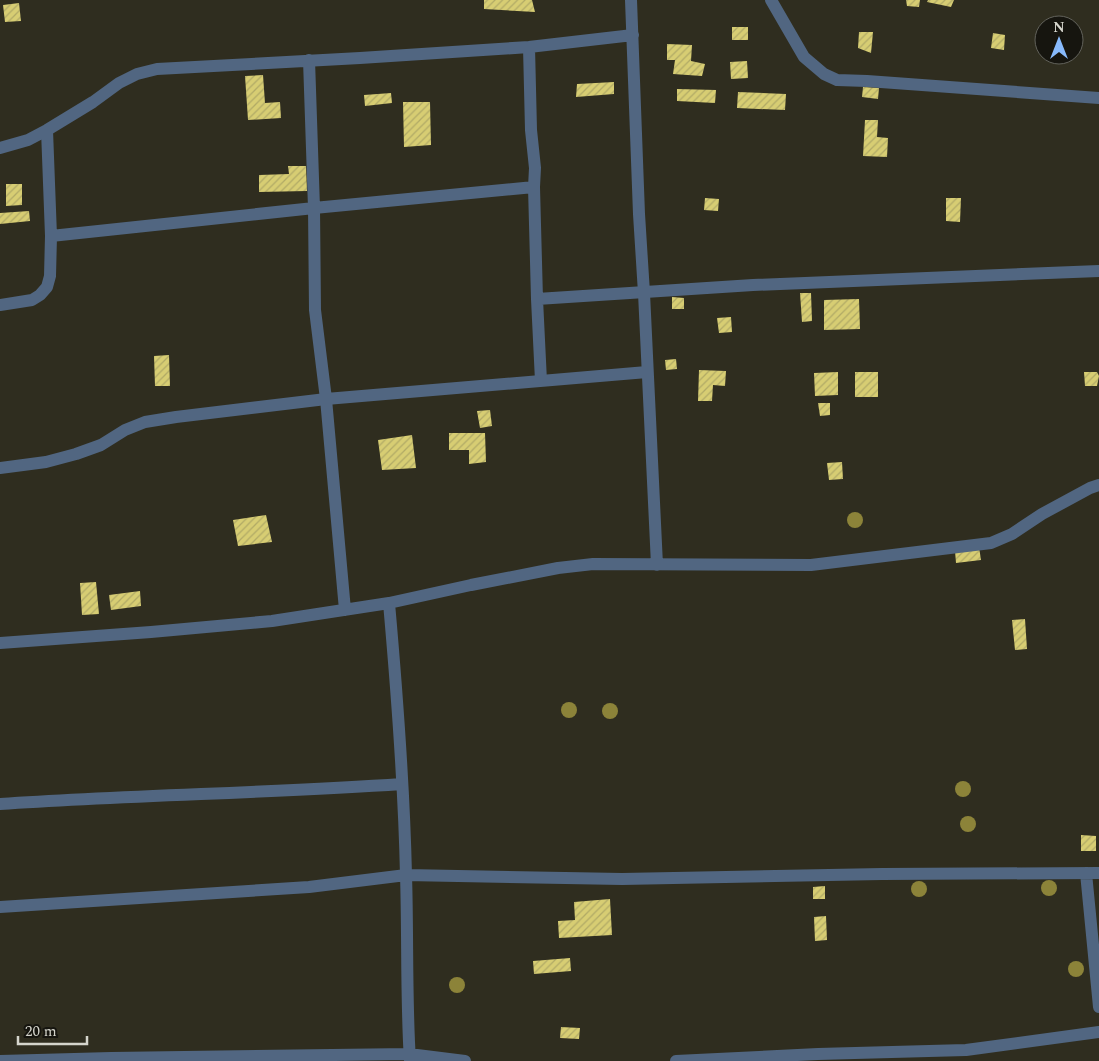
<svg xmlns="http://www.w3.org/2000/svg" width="1099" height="1061" font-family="Spectral,serif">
  <defs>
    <pattern id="building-hatch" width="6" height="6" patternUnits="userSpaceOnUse" patternTransform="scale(1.25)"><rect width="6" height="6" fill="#d7cd73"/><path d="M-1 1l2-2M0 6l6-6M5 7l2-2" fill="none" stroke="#b1aa66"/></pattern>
  </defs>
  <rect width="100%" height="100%" fill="#2f2d1f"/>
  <path fill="url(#building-hatch)" d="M484,0H532L535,12L484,9Z
    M906,0H920L919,7L907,6Z
    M928,0H954L951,7L927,2Z
    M19,3L21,21L5,22L3,5Z
    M732,27H748V40H732Z
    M859,32H873L871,53L858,48Z
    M993,33L1005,35L1004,50L991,48Z
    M667,44L692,45L691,61L705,64L702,76L673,74L675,60H667Z
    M747,61L748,78L731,79L730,62Z
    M263,75L265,103L280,102L281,118L248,120L245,76Z
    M614,82V94L576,97L577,84Z
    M863,87L879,88L878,99L862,97Z
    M677,89L716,90L715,103L677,101Z
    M738,92L786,94L785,110L737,108Z
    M391,93L392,103L365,106L364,95Z
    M403,102H430L431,145L404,147Z
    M865,120H878L877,137L888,138L887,157L863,156Z
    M288,166H306L307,191L259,192V175L289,174Z
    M6,184H22V205L6,206Z
    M705,198L719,199L718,211L704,210Z
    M946,198H961L960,222L946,221Z
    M29,211L30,221L0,224V213Z
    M800,293H811L812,321L802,322Z
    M672,297L684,298V309H672Z
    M859,299L860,329L824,330V300Z
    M731,317L732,332L719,333L717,318Z
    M169,355L170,386H155L154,356Z
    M676,359L677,369L666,370L665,360Z
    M699,370L726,371L725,386L713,385L712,401H698Z
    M838,372V395L815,396L814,373Z
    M855,372H878V397H855Z
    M1084,372H1097L1099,376L1097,386H1085Z
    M818,403H830V415L820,416Z
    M490,410L492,426L480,428L477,411Z
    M449,433H485L486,462L469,464V450H449Z
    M412,435L416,468L382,470L378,440Z
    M842,462L843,479L829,480L827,463Z
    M266,515L272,542L238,546L233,520Z
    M979,547L981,560L956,563L955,551Z
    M96,582L99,614L82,615L80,583Z
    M140,591L141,606L111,610L109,595Z
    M1025,619L1027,649L1015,650L1012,620Z
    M1081,835L1096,836V851H1081Z
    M825,886V899H813V887Z
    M610,899L612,935L559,938L558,921L575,920L574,902Z
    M826,916L827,940L815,941L814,917Z
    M570,958L571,971L534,974L533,961Z
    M561,1027L580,1028L579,1039L560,1038Z"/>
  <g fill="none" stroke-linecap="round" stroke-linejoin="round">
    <path stroke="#516681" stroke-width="12" d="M631,0L639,214L644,293L657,565
      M771,0L804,57L824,74L837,80L867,81L1099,98
      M529,47L531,130L535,168L534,187L537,299L541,381
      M309,60L314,208L315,310L326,399L345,610
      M0,148L28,140L47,130L93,102L119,83L137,74L157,69L360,58L529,47L633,35
      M51,236L314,208L534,187
      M537,299L753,285L1099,271
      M0,305L32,300L40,295L47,287L50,276L51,236L47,130
      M0,468L46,462L76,454L101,445L125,430L145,422L176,417L326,399L647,372
      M389,603C397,693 404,784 406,875C408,937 406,999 410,1061
      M0,643L151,632L272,621L389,603L471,585L558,568L593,564L811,565L991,543L1012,534L1042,514L1090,488L1099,485
      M0,804C134,795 268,793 402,784
      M1086,873L1099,1007
      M0,907L309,887L406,875L622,879L882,874L1099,873
      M0,1061L111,1058L409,1054L465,1061
      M676,1061L818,1054L966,1050L1099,1032"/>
  </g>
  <g fill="#8c8339">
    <circle cx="855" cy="520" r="8"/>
    <circle cx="569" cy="710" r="8"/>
    <circle cx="610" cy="711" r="8"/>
    <circle cx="963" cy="789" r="8"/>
    <circle cx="968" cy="824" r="8"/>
    <circle cx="1049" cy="888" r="8"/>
    <circle cx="919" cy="889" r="8"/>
    <circle cx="1076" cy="969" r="8"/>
    <circle cx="457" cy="985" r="8"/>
  </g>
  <g transform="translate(1059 40)"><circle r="24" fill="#16150f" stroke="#62625b"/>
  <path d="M0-4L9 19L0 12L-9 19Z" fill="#88bafc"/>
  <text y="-8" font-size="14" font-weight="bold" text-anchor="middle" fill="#d5d5cc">N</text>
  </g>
  <path d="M18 1036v8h69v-8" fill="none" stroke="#d5d5cc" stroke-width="2.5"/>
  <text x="25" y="1036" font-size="15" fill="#d5d5cc" stroke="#16150f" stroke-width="4" paint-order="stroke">20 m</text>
</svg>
